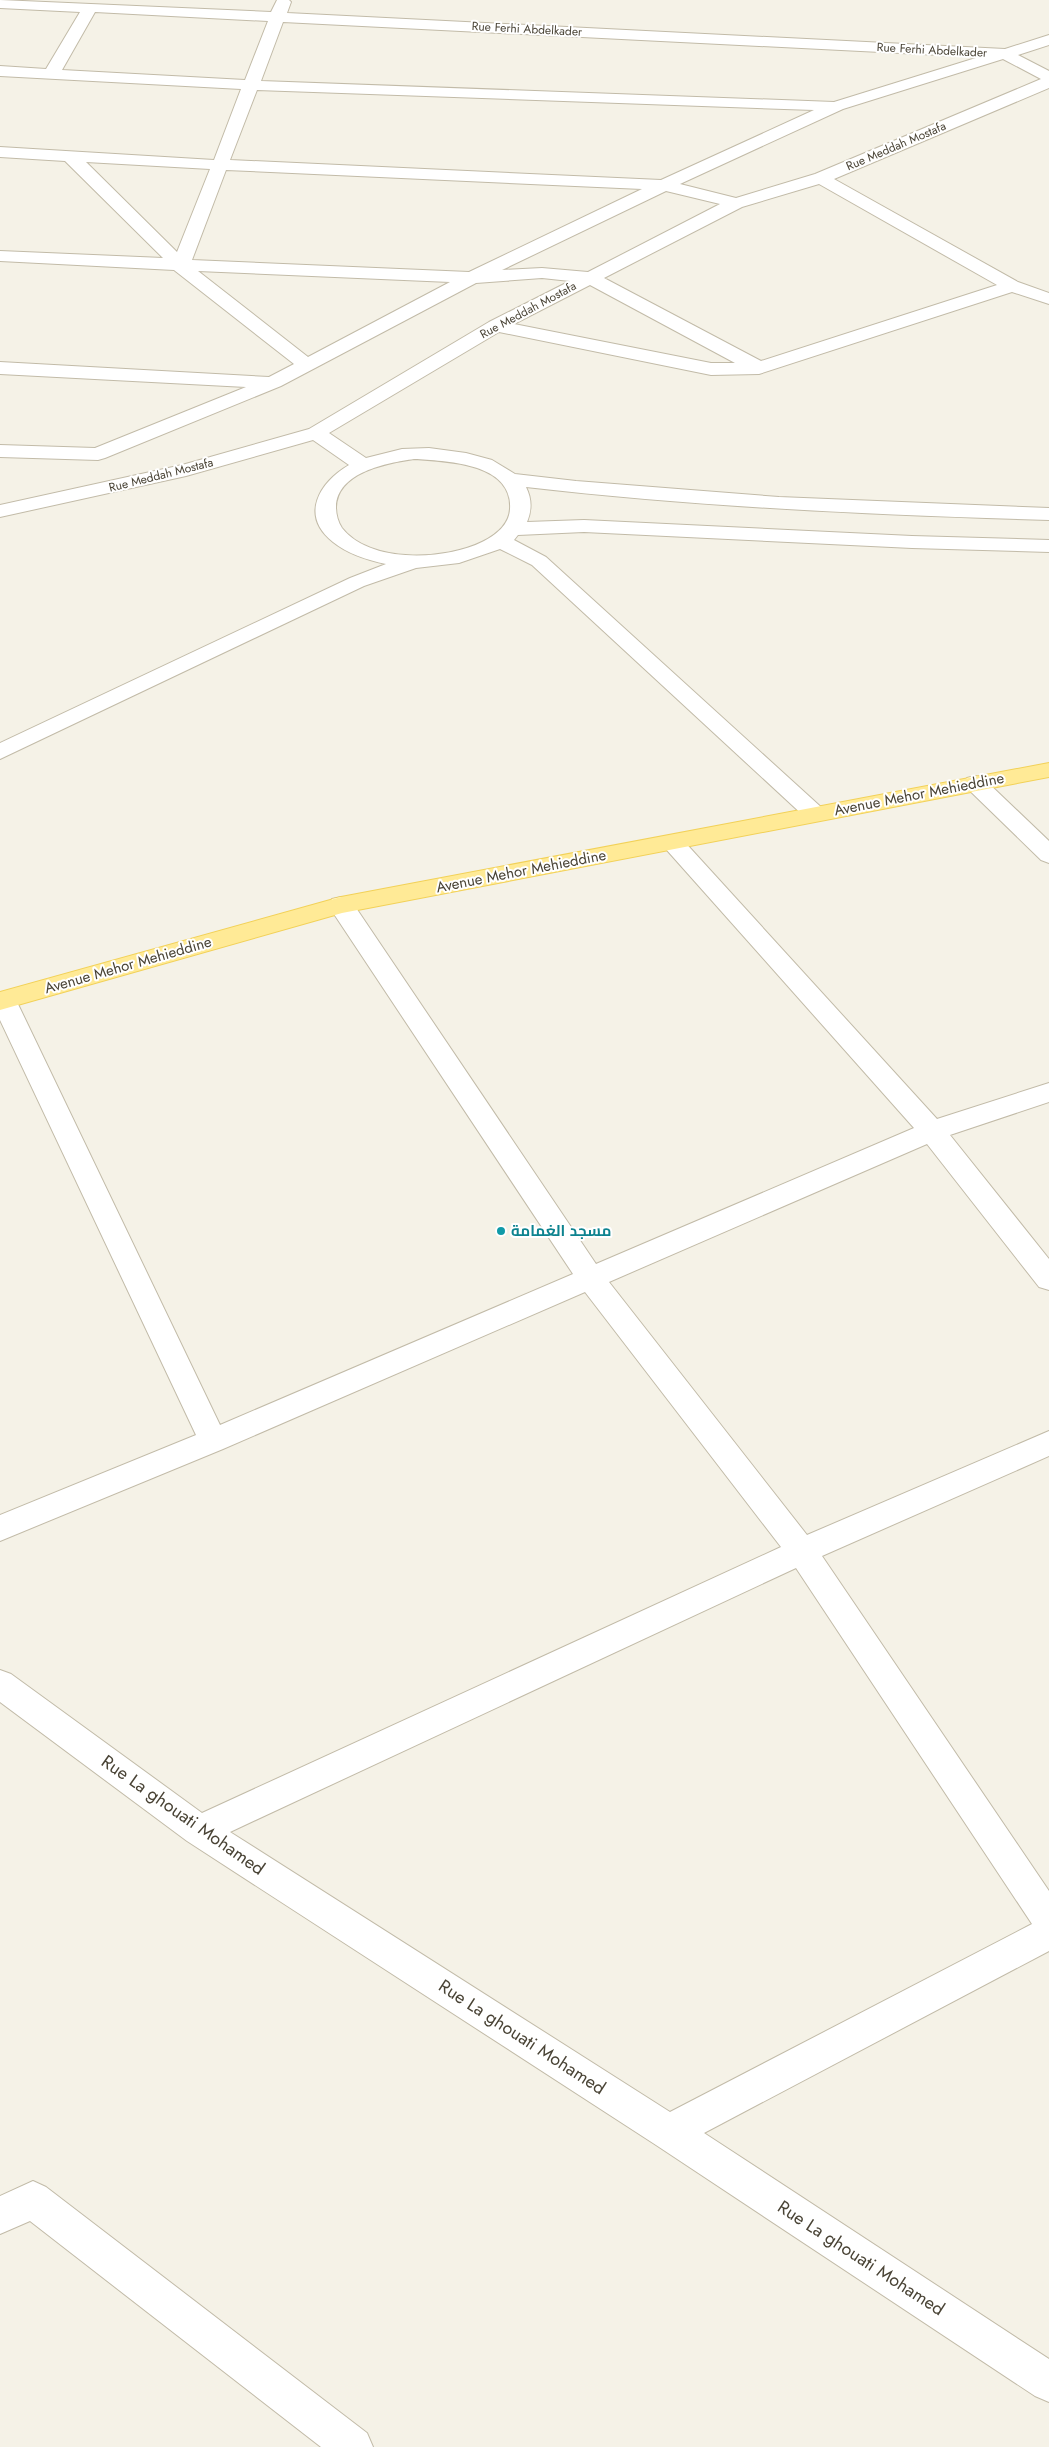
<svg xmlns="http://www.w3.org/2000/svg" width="1049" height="2447" font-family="Jost,Cairo,sans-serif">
  <rect width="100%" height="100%" fill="#f5f2e7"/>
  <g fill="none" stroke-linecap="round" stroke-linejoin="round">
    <defs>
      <path id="minor" d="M0,0L271,12L277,0H289L291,2L287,13L1005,49L1049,35V45L1018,55L1049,71V88L834,179L1018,282L1049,293V304L1012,292L759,374L711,375L499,332L329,433L366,458L402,449L429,448L466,453L492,460L515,474L576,481L779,497L1049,508V520C874,515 700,507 526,487C532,499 532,510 527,522L584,520L912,536L1049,540V552L912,548L584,532L518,535L514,540L546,557L822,808L826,813L822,818L814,820L806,818L532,565L500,549L459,563L416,568L364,586L0,759V743L350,578L386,564C367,560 348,554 333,542C299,515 320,482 349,465L313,440L186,476L0,517V505L182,465L309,429L489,322L570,281L542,278L476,283L281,386L105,458L98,460L0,457V445L95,448L246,387L0,374V362L269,377L294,364L174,270L0,261V251L163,258L65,161L0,157V147L214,160L241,89L0,76V66L46,69L80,12L0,8ZM95,12L268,21L245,80L62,70ZM283,22L979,57L834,102L261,81ZM1003,59L1041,79L815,174L736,198L680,184L843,109ZM257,90L814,110L661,180L230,160ZM86,162L210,169L177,252ZM226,170L642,189L469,272L192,260ZM819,184L997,285L761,361L604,278L742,207ZM666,191L720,204L588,272L542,268L502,270ZM198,271L450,282L308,357ZM590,285L735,363H711L514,324ZM414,459C447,461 513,463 510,509C509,525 496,535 482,542C446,560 370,564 342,528C338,522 336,514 336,507C337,472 387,463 414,459Z
        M975,776L983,778L1049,841V863L1041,860L967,788L963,783L967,778Z
        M673,835L681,838L937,1119L1049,1083V1102L950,1135L1049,1259V1290L1039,1287L927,1144L609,1282L807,1535L1049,1431V1456L822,1556L1049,1891V1951L704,2133L1049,2359V2402L1035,2396L656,2145L187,1841L0,1702V1670L11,1674L202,1813L781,1547L585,1292L223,1449L0,1541V1515L196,1435L0,1020V992L12,994L16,1000L220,1425L573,1274L332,911L329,905L332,899L341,897L350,899L596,1264L914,1128L665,848L661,843L665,838ZM796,1568L1032,1924L670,2112L230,1832Z
        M33,2181L46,2187L367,2433L373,2447H321L30,2221L0,2234V2196Z"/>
      <path id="major" d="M1049,763V777L342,913L0,1010V992L341,897Z"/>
    </defs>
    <use href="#minor" stroke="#c2bba8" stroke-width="2"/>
    <use href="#major" stroke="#f2d158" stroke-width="2"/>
    <use href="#minor" fill="#fff" fill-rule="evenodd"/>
    <use href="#major" fill="#ffea96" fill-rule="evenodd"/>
  </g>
  <circle fill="#0f9aa8" stroke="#fff" stroke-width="2" cx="501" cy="1231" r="5"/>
  <g text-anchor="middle" stroke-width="4" stroke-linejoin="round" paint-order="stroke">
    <g font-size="12" fill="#494335" stroke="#fff">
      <text transform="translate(527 29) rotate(3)" y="4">Rue Ferhi Abdelkader</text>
      <text transform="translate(932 50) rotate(3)" y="4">Rue Ferhi Abdelkader</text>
      <text transform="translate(896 146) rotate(-23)" y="4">Rue Meddah Mostafa</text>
      <text transform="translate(528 310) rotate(-28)" y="4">Rue Meddah Mostafa</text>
      <text transform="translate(161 475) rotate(-14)" y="4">Rue Meddah Mostafa</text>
    </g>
    <g font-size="15" fill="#494335" stroke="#fff">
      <text transform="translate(919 794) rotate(-11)" y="5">Avenue Mehor Mehieddine</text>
      <text transform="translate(521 871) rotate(-11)" y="5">Avenue Mehor Mehieddine</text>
      <text transform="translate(128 965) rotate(-16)" y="5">Avenue Mehor Mehieddine</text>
    </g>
    <g font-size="15" font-weight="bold" fill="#0d838f" stroke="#fff" text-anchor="start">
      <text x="511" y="1236">مسجد الغمامة</text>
    </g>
    <g font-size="18" fill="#494335" stroke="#fff">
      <text transform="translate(183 1815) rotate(35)" y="6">Rue La ghouati Mohamed</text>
      <text transform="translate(522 2037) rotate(33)" y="6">Rue La ghouati Mohamed</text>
      <text transform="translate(861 2258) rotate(33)" y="6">Rue La ghouati Mohamed</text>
    </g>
  </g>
</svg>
